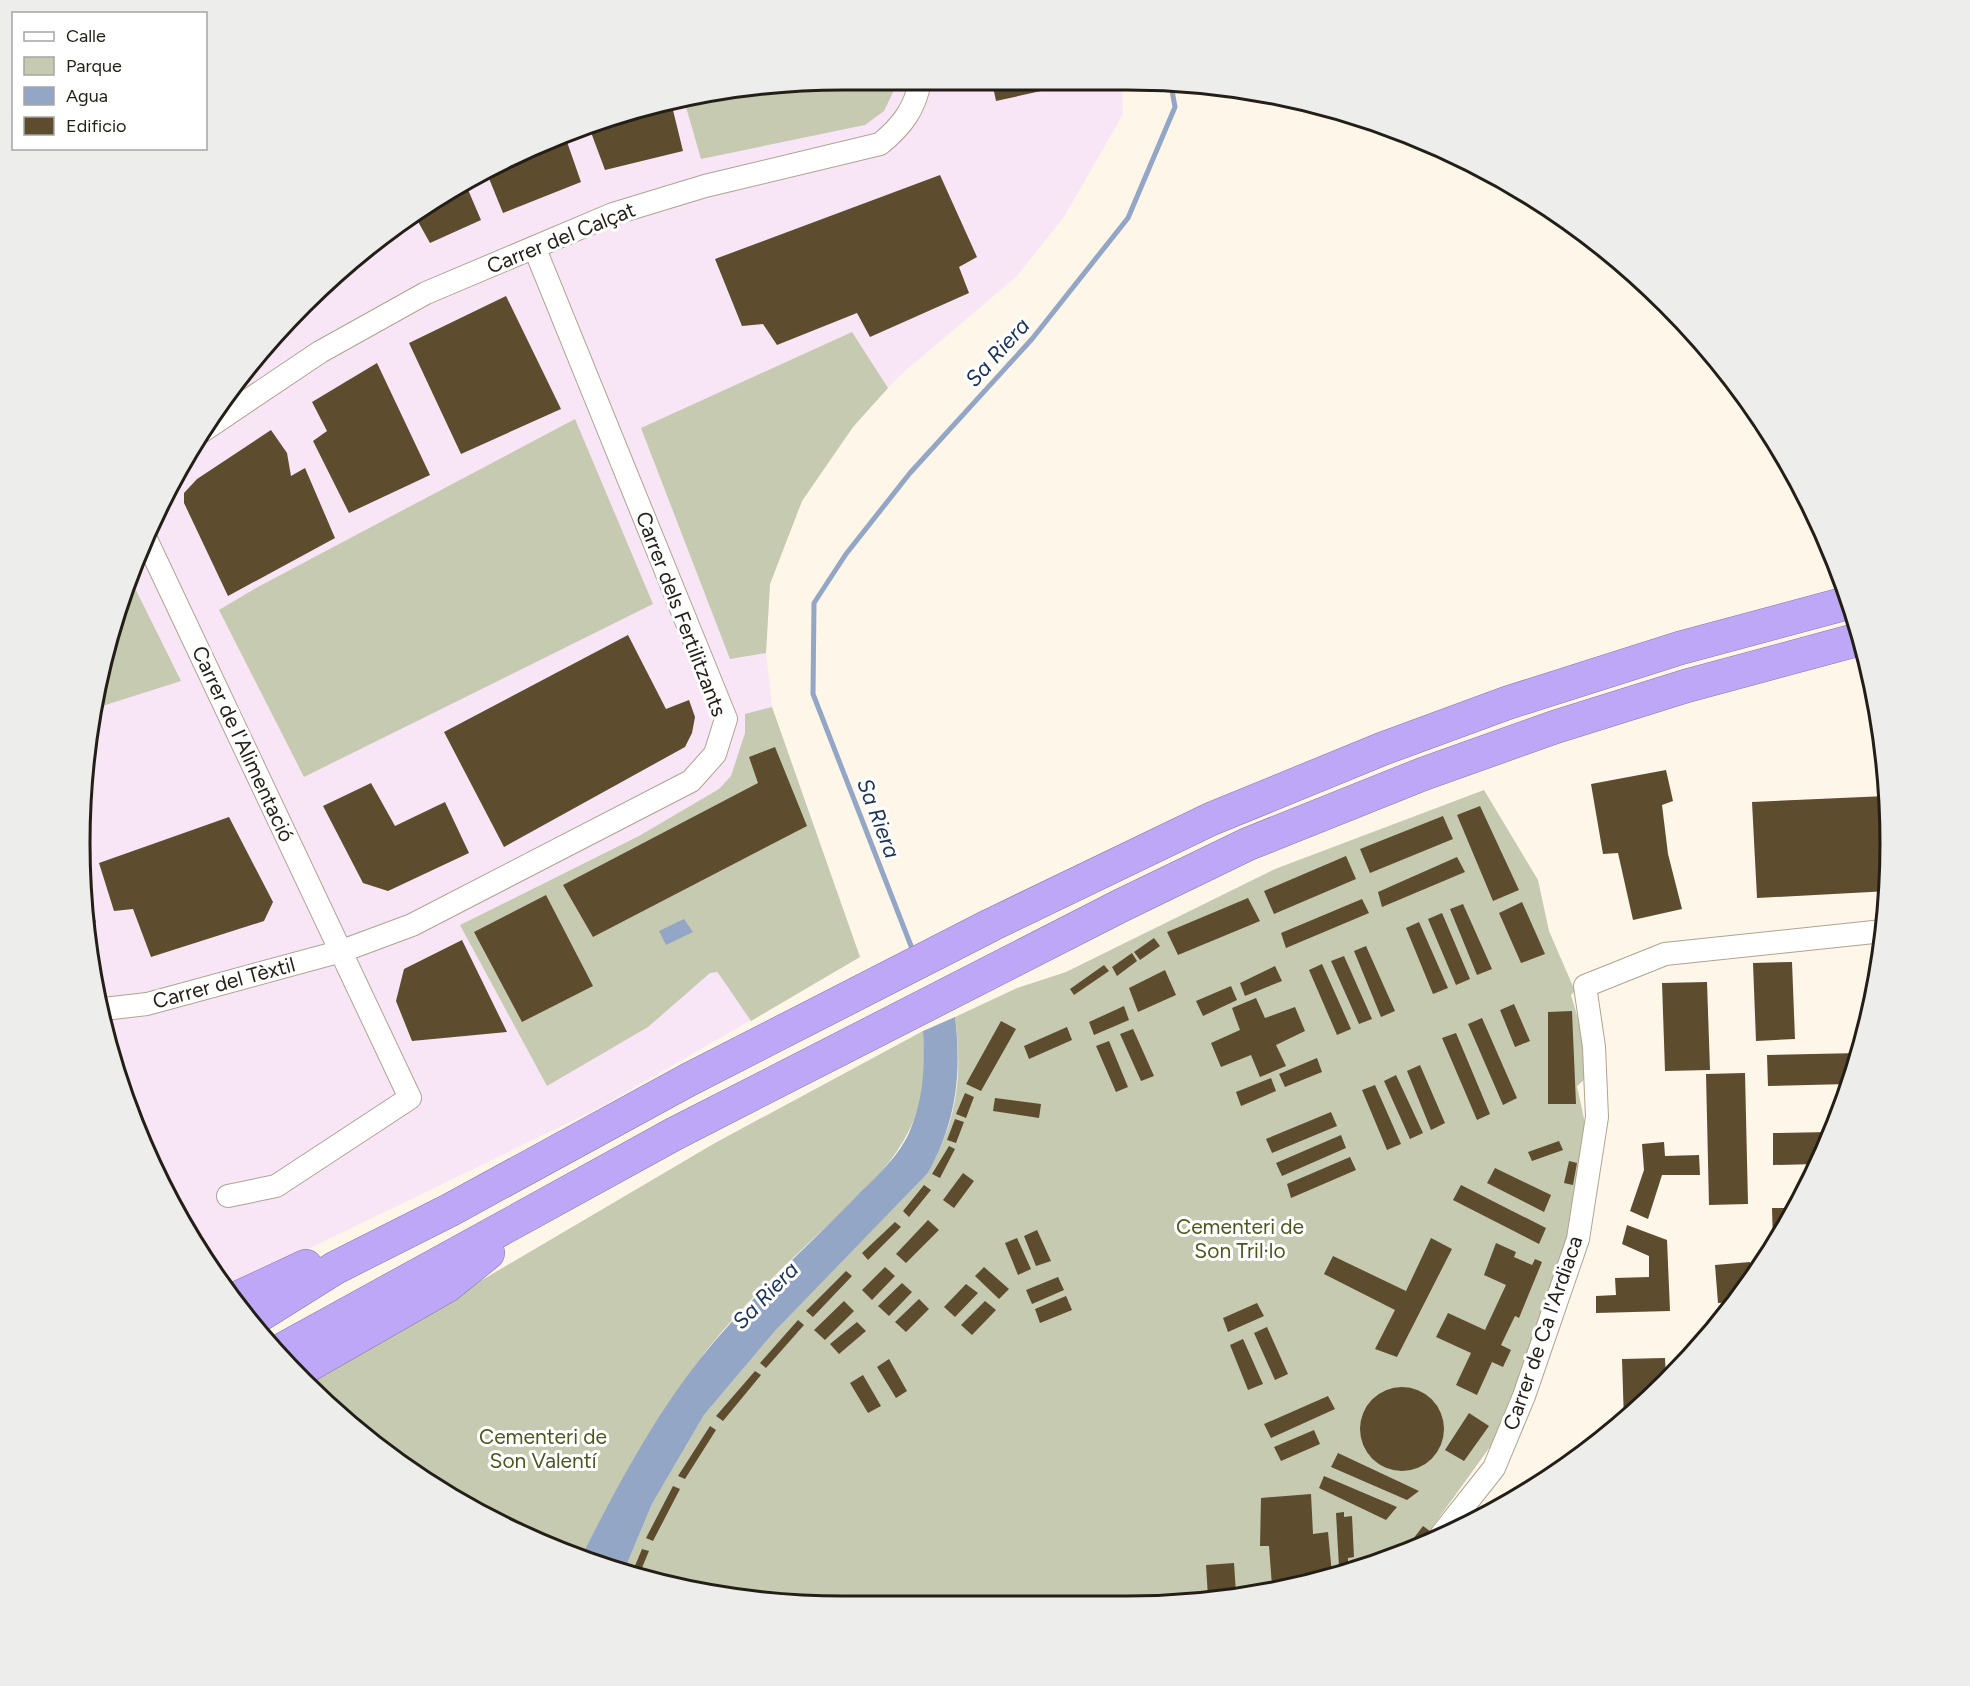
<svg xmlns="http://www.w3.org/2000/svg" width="1970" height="1686" font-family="Figtree,sans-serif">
  <rect width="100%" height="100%" fill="#fef6e9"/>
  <path fill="#f8e6f7" d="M843,80L1122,84L1123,114L1064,217L1016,277L898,377L853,427L802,501L770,584L766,653L772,707L860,957L599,1108L304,1251L240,1279L221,1283L208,1267L120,1089L81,893L86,743L137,551L208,419L340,269L505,158L646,105Z"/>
  <path fill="#c5cab0" d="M843,80H899L884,111L865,125L701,159L684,100Z
    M852,332L888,388L853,427L802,501L770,584L766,653L730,659L641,428Z
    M575,419L653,604L304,777L219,610L256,588Z
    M130,578L181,681L96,708Z
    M772,707L860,957L751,1021L721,977L717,972L710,973L648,1027L547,1086L460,925L639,836L719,789L731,776L745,733V714Z
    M1484,790L1538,880L1549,931L1575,991L1571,995L1587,1049L1591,1074L1577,1086L1586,1128L1582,1182L1546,1313L1495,1440L1420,1544L1373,1566L1177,1605L843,1606L694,1592L624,1571L652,1504L704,1415L775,1331L928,1173C957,1120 963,1077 955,1017L1017,988L1066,972L1275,869Z
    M923,1031C924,1054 927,1076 921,1098C906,1159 856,1199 812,1240C773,1277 732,1316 700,1359C655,1421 616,1489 581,1557L551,1549L419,1478L305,1384L715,1143Z"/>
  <path fill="#93a6c5" d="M684,919L693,932L666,945L659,931Z
    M955,1017C962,1074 956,1122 928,1173L775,1331L704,1415L652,1504L624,1571L581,1557C616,1489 652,1420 700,1359C745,1302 800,1254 851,1202C872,1180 896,1161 909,1133C924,1098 925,1067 923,1031Z"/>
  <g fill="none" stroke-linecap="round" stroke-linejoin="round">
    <path stroke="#93a6c5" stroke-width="5" d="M913,951L813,694L814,603L846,554L910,473L1032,339L1128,218L1175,107L1171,85"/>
  </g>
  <path fill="#5e4c2f" d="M992,82L1073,83V84L996,101Z
    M671,102L683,151L605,170L589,127L646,105Z
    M565,136L581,182L503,213L486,171L505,158Z
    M940,175L977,257L959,267L969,293L870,337L857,313L777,345L763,324L742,326L715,259Z
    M466,185L481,220L430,243L416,218Z
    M506,296L561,409L461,454L409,343Z
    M377,363L430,475L349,513L313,441L327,431L312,402Z
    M271,430L287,453L291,476L305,468L335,538L228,596L184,503V493L197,479Z
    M628,635L666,709L689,700L695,717L692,733L685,747L504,847L444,732Z
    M775,747L807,826L593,937L563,885L758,783L749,757Z
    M1666,770L1673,801L1662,805L1668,854L1682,909L1633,920L1618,853L1603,854L1591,784Z
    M371,783L395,826L445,802L469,853L388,891L363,883L323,806Z
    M1886,796L1889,891L1757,898L1752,802Z
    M1480,806L1519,890L1493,901L1457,815Z
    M1443,816L1453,839L1370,873L1360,849Z
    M229,817L273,902L264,921L151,957L133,909L114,911L99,863Z
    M1346,856L1356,879L1274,914L1264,891Z
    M1457,857L1465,872L1382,907L1378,892Z
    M82,884L96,922L88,925L81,893Z
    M546,895L593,986L522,1022L474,932Z
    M1248,898L1260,921L1178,955L1167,932Z
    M1362,899L1369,913L1286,948L1281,933Z
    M1522,902L1545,954L1521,963L1499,913Z
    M1463,904L1492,969L1477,975L1450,909Z
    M1442,913L1470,979L1456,985L1428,919Z
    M1419,922L1448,988L1433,994L1406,928Z
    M1154,938L1160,946L1140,960L1134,952Z
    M462,940L507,1032L412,1041L396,1001L404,969Z
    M1366,946L1395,1011L1381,1017L1354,951Z
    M1132,953L1137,961L1117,976L1112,967Z
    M1344,956L1372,1019L1359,1024L1331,961Z
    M1792,962L1795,1039L1756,1041L1753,963Z
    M1322,964L1351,1029L1337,1035L1309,970Z
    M1104,965L1109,971L1074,995L1070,989Z
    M1275,966L1282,981L1245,996L1240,983Z
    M1165,970L1176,995L1138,1012L1129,988Z
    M1707,982L1710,1070L1665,1071L1662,983Z
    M1231,986L1237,1000L1203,1016L1196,1001Z
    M1256,998L1265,1018L1295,1007L1305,1031L1276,1045L1286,1066L1260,1077L1251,1055L1221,1067L1211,1043L1240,1030L1232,1008Z
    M1514,1004L1530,1041L1515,1047L1500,1010Z
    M1124,1006L1129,1020L1094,1035L1089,1022Z
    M1572,1011L1576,1104H1548V1012Z
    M1482,1018L1517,1098L1503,1105L1468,1024Z
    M1001,1021L1016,1029L981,1091L966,1084Z
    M1067,1027L1072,1040L1029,1059L1024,1046Z
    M1133,1029L1154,1076L1141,1081L1120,1034Z
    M1456,1033L1490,1114L1477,1120L1442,1038Z
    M1109,1041L1128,1087L1116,1092L1096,1046Z
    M1860,1053L1848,1084L1768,1086L1767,1055Z
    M1317,1058L1322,1072L1285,1087L1279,1074Z
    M1420,1065L1445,1123L1431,1130L1407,1071Z
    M1745,1073L1748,1204L1709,1205L1706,1074Z
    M1396,1075L1423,1133L1410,1139L1384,1081Z
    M1271,1078L1276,1091L1241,1106L1236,1092Z
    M1375,1085L1401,1144L1387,1150L1362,1090Z
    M965,1093L974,1097L966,1118L956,1114Z
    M995,1098L1041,1104L1039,1118L993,1111Z
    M1331,1112L1337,1126L1272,1153L1266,1139Z
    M955,1119L964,1122L956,1143L947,1140Z
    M1830,1132L1818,1164L1773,1165V1133Z
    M1341,1135L1346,1148L1282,1176L1276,1163Z
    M1559,1141L1563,1150L1532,1161L1528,1152Z
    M1664,1142L1665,1156L1699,1155L1700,1175H1662L1648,1219L1630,1211L1644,1170L1642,1144Z
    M949,1146L955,1149L940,1178L932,1174Z
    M1350,1157L1356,1170L1291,1198L1287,1184Z
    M1569,1161L1577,1163L1573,1185L1564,1183Z
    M1495,1168L1551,1195L1544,1212L1487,1183Z
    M963,1173L974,1181L954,1208L943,1200Z
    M924,1185L931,1190L909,1217L903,1211Z
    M1461,1185L1546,1228L1539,1244L1453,1200Z
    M1772,1208H1795L1773,1243Z
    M928,1220L939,1230L906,1263L896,1254Z
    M895,1222L901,1227L868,1260L862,1253Z
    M1627,1225L1667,1240L1670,1311L1596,1313V1296L1616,1295L1615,1278L1649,1277V1256L1622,1244Z
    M1037,1230L1051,1261L1036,1266L1024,1236Z
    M1017,1238L1031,1269L1018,1275L1005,1243Z
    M1431,1238L1452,1249L1397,1357L1375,1349L1395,1310L1324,1274L1333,1256L1406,1291Z
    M1496,1243L1516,1252L1514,1257L1532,1265L1535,1259L1542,1262L1519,1318L1515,1316L1501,1345L1511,1350L1503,1367L1492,1362L1477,1395L1456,1385L1471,1353L1436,1337L1448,1313L1485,1330L1506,1285L1484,1275Z
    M1750,1262L1751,1278L1737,1302L1718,1303L1715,1265Z
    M885,1267L895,1276L872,1300L862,1290Z
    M984,1267L1009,1289L999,1299L975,1276Z
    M846,1271L852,1276L813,1317L806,1311Z
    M1058,1277L1064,1290L1032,1304L1026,1290Z
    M902,1283L912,1292L889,1316L878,1306Z
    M966,1284L978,1293L955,1317L944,1307Z
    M1066,1296L1072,1310L1040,1323L1035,1309Z
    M919,1299L929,1309L906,1332L895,1322Z
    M844,1301L854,1311L825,1340L814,1330Z
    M985,1301L996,1310L972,1335L961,1325Z
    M1257,1303L1264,1316L1228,1332L1223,1318Z
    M798,1320L804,1325L766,1368L760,1363Z
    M857,1322L866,1331L839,1354L830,1344Z
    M1267,1327L1288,1374L1275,1380L1254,1333Z
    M1243,1339L1263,1384L1248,1390L1230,1345Z
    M1665,1358L1666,1379L1624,1422L1622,1359Z
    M889,1359L907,1391L896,1398L877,1367Z
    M755,1371L761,1375L723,1421L716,1416Z
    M863,1375L881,1406L868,1413L850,1383Z
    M1360 1429a42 42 0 1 1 84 0a42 42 0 1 1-84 0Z
    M1328,1396L1335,1409L1271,1438L1264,1424Z
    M1469,1413L1489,1426L1464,1461L1445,1450Z
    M710,1426L716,1430L685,1479L678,1476Z
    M1314,1430L1320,1444L1281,1461L1274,1447Z
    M1338,1453L1419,1491L1407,1500L1331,1467Z
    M1324,1476L1397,1507L1386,1520L1319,1488Z
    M673,1486L680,1489L653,1541L646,1538Z
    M1311,1494L1313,1534L1328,1532L1332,1574L1272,1586L1269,1546H1260L1261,1498Z
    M1344,1512V1517L1352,1516L1354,1557L1348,1558V1565L1339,1567L1336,1513Z
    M1423,1526L1430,1531L1420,1544L1403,1552Z
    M642,1549L649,1551L639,1575L632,1573Z
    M1234,1563L1236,1593L1192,1602L1191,1598L1208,1597L1206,1565Z
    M1183,1598L1184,1603L1158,1605V1604Z"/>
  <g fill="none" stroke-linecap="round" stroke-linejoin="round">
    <defs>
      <path id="minor" d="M201,432L320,352L426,293L613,214L705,186L880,144C902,126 915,109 920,81
        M145,537L410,1098L276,1186L228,1196
        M104,1009L147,1004L342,951L412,925L691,781L715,754L726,719L535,249
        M1441,1535L1494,1468L1524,1396L1578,1239L1597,1117L1594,1047L1585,986L1665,954L1883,931"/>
      <path id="motorway" d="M235,1299L306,1266
        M252,1320L335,1268L450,1210L688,1080L991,925L1211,819L1382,749L1507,703L1680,648L1851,602
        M278,1352L674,1134L1120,906L1248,844L1423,774L1555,727L1686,686L1860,639
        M295,1373L447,1286L488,1253"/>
    </defs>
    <use href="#minor" stroke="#b0a38f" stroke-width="24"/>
    <use href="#motorway" stroke="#8877a8" stroke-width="34"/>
    <use href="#minor" stroke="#fff" stroke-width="22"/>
    <use href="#motorway" stroke="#bfa7f7" stroke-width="33"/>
  </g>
  <g text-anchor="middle" stroke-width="6" stroke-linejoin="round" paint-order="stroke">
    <g font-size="21" fill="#231e16" stroke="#fff">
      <text transform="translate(561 238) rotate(-22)" y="7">Carrer del Calçat</text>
      <text transform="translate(681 614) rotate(69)" y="7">Carrer dels Fertilitzants</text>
      <text transform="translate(243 744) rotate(65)" y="7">Carrer de l'Alimentació</text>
      <text transform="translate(224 983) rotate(-15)" y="7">Carrer del Tèxtil</text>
      <text transform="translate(1543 1333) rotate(-71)" y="7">Carrer de Ca l'Ardiaca</text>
    </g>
    <g font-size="21" fill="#4f561d" stroke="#fff">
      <text x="1240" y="1234">Cementeri de<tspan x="1240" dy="24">Son Tril·lo</tspan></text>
      <text x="543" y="1444">Cementeri de<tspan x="543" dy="24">Son Valentí</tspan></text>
    </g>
    <g font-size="22" font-style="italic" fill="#1a335c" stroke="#fff">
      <text transform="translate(997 352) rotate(-48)" y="8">Sa Riera</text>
      <text transform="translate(879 818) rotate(69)" y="8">Sa Riera</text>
      <text transform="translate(765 1295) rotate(-46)" y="8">Sa Riera</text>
    </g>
  </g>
  <path d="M0 0H1970V1686H0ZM843 90H1127A753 753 0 0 1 1880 843V843A753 753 0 0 1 1127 1596H843A753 753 0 0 1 90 843V843A753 753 0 0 1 843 90Z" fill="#ededec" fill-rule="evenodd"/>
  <path fill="none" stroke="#231e16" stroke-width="3" d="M843 90H1127A753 753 0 0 1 1880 843V843A753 753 0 0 1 1127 1596H843A753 753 0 0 1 90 843V843A753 753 0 0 1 843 90Z"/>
  <rect x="12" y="12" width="195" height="138" fill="#ffffff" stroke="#a7a5a2" stroke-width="1.5"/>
  <rect x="24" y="32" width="30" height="9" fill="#ffffff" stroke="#a7a5a2" stroke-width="1.5"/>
  <text x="66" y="42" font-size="18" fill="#231e16">Calle</text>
  <rect x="24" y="57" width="30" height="18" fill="#c5cab0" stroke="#a7a5a2" stroke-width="1.5"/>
  <text x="66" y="72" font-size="18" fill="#231e16">Parque</text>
  <rect x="24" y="87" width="30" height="18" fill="#93a6c5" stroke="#a7a5a2" stroke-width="1.5"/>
  <text x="66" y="102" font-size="18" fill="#231e16">Agua</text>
  <rect x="24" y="117" width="30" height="18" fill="#5e4c2f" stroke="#a7a5a2" stroke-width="1.5"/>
  <text x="66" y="132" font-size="18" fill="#231e16">Edificio</text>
</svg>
